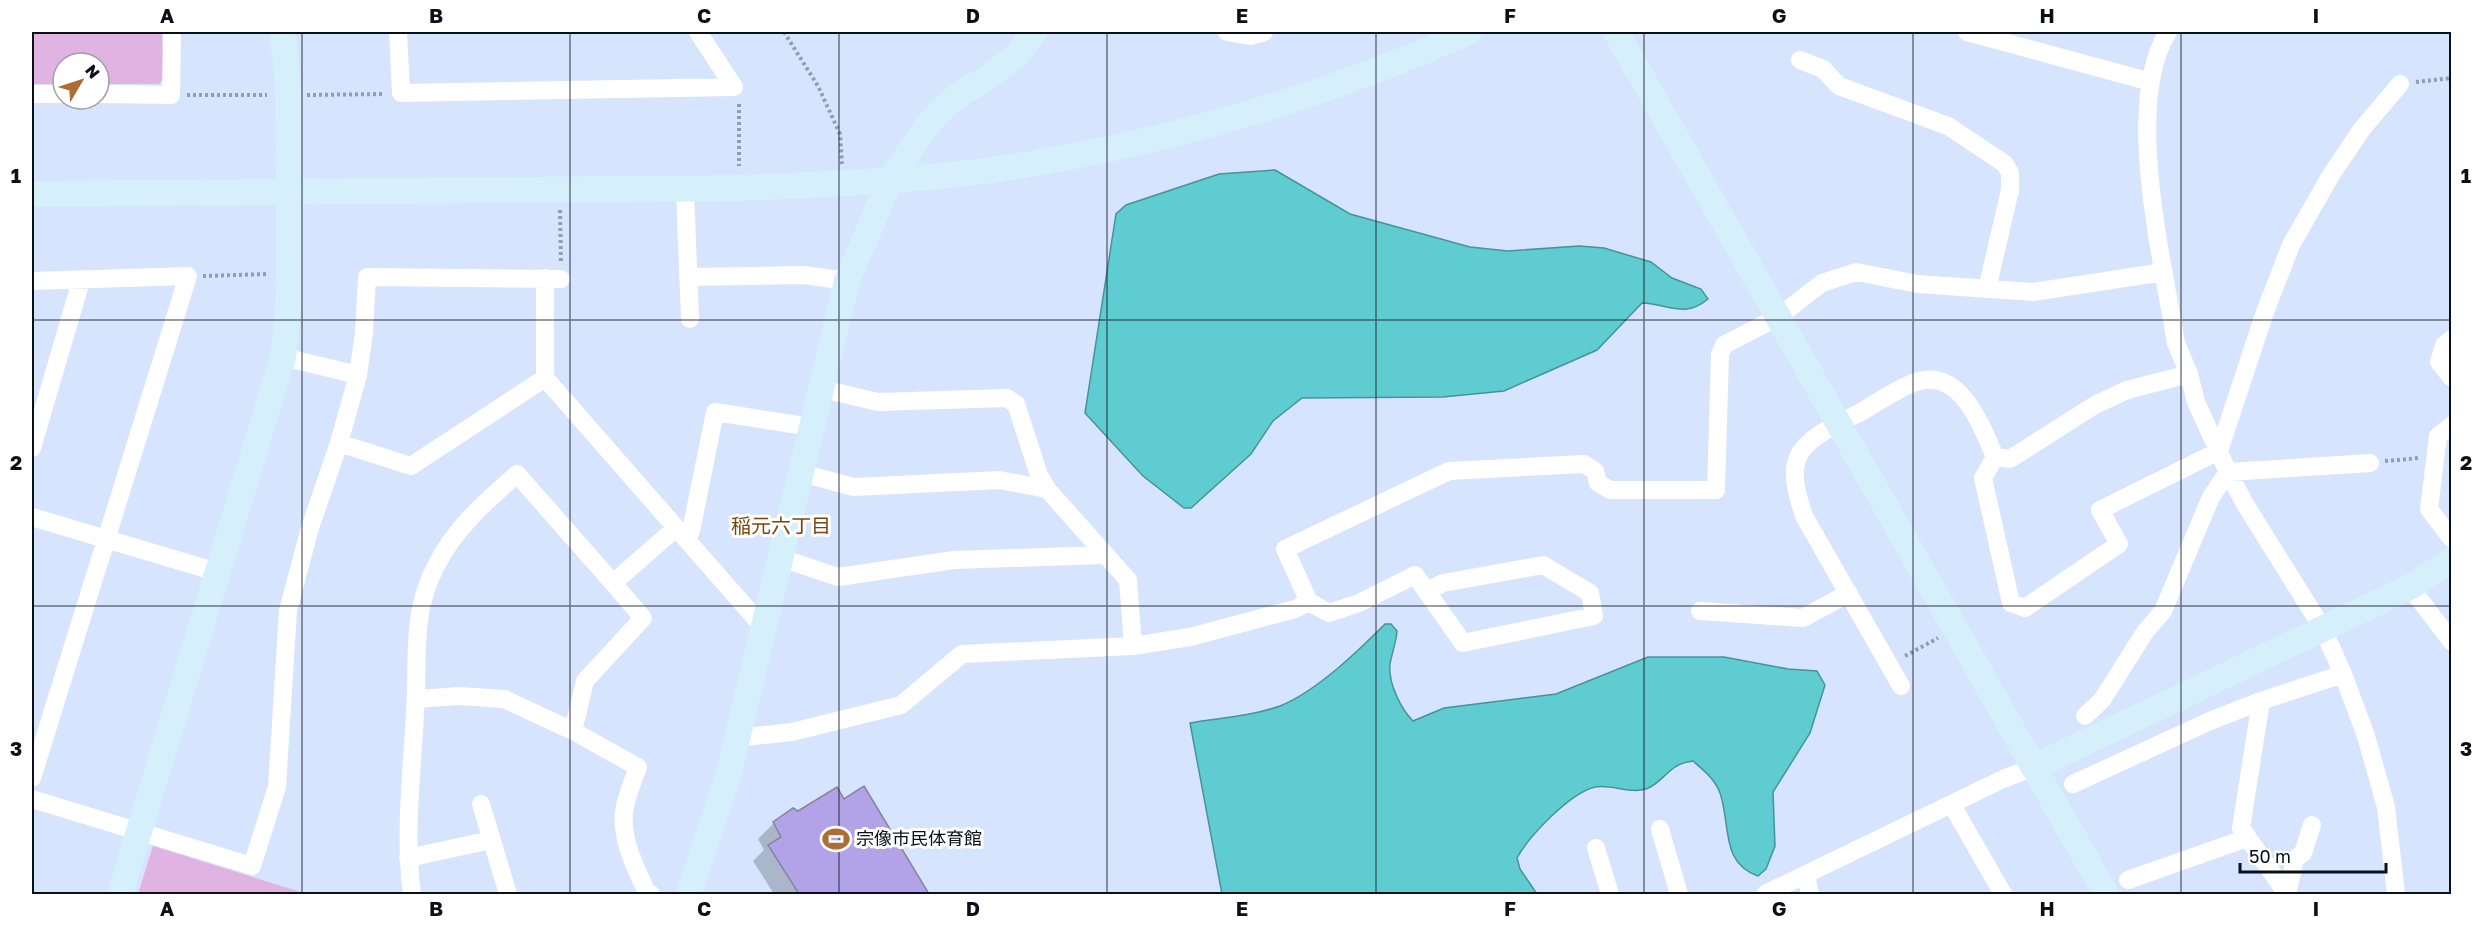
<svg xmlns="http://www.w3.org/2000/svg" width="2483" height="926" font-family="'Golos Text','Noto Sans JP',sans-serif">
  <rect width="100%" height="100%" fill="#d6e4fe"/>
  <path fill="#e1b3e3" d="M32,32H162L164,78L159,84H99V63H63V84H32Z
    M153,846L307,894H138Z"/>
  <path fill="#5fccd2" stroke="#46939a" stroke-width="1.5" d="M1275,170L1350,214L1470,247L1508,251L1579,246L1604,248L1651,262L1672,278L1701,289L1708,299C1684,319 1669,304 1642,303L1597,350L1504,391L1443,397L1302,398L1273,421L1251,454L1191,508H1184L1143,476L1085,413L1116,214L1126,205L1219,174Z
    M1385,624H1391L1397,631C1396,643 1392,653 1390,664C1388,682 1400,708 1413,721L1444,708L1556,694L1648,657H1724L1788,669L1817,671L1825,685L1810,733L1773,792L1775,846L1766,869L1758,876C1720,863 1731,824 1720,793C1715,779 1703,770 1693,761C1667,764 1665,782 1646,789C1629,794 1612,784 1595,787C1570,793 1529,836 1517,858L1520,869L1537,894H1222L1190,723C1220,718 1252,716 1280,706C1317,691 1358,651 1385,624Z"/>
  <path fill="#0003" d="M863,788L927,894H774L753,861L764,850L758,839L774,823L798,812L844,801Z"/>
  <path fill="#b2a3e9" stroke="#88849d" stroke-width="1.5" d="M864,786L929,894H799L768,845L781,837L773,822L793,808L798,811L837,787L844,799Z"/>
  <g fill="none" stroke-linecap="round" stroke-linejoin="round">
    <path stroke="#929db1" stroke-width="4" stroke-dasharray="3 3" stroke-linecap="butt" d="M784,32L818,86L840,134L842,164
      M2416,82L2452,78
      M187,95H267
      M307,95L384,94
      M739,104V166
      M560,210L561,263
      M203,276L268,274
      M2385,461L2419,458
      M1905,656L1938,638"/>
    <path stroke="#fff" stroke-width="18" d="M398,32L401,93L734,87
      M698,32L734,87
      M1227,32L1250,36L1264,32
      M1967,32L2151,82
      M2168,32C2123,103 2163,261 2176,343L2189,374L2196,402L2228,472L2245,504L2323,629L2343,674L2366,736L2386,807L2396,894
      M1800,60L1823,69L1839,86L1948,126L2005,164L2010,173V190L1987,289
      M32,94H63
      M99,94L171,95L172,32
      M685,189L690,319
      M688,277L804,275L847,281
      M545,278V378L763,627
      M32,281L188,276L32,778
      M2452,339L2444,345L2439,362L2452,378
      M283,357L358,375
      M822,389L878,402L1007,398L1016,404L1039,475L1047,489L1128,580L1133,646
      M2452,425L2438,436L2429,509L2452,539
      M339,443L411,466L545,378
      M32,448L81,281
      M1995,457L1983,478L2011,603L2025,608L2119,544L2100,510L2219,451L2265,312L2291,245L2331,175L2362,129L2400,84
      M801,473L854,487L999,480L1047,489
      M32,517L217,572
      M685,538L691,531L715,412L811,427
      M781,558L838,577L954,560L1104,555
      M2410,587L2452,642
      M1309,602L1329,613L1359,603L1415,575L1463,643L1594,616L1590,593L1543,565L1443,583L1427,591
      M1700,611L1803,618L1849,593
      M1901,686L1804,516C1798,497 1789,472 1800,453C1812,434 1842,422 1861,412C1878,402 1895,390 1913,383C1959,365 1981,424 1995,457L2010,459L2095,405L2127,390L2189,374
      M416,699L459,696L504,699L573,731L638,767C633,781 626,797 624,812C621,841 636,868 647,893L651,894
      M2085,716L2102,700L2145,632L2163,611L2211,497L2228,472L2370,463
      M573,731L585,681L643,618L613,583
      M737,738L792,732L901,705L962,654L1133,646L1190,637L1295,609L1309,602L1285,549L1449,471L1584,464L1595,471L1598,483L1610,490H1716L1720,354L1724,345L1778,317L1822,283L1856,272L1918,284L2033,292L2164,272
      M2073,784L2210,721L2261,701
      M32,799L252,866L277,787L288,610L310,528L339,443L358,375L364,333L367,277L561,279
      M481,804L508,894
      M1952,805L2003,894
      M1660,829L1679,894
      M1596,848L1610,894
      M408,858L491,840
      M1806,875L1810,894
      M2128,880L2247,838
      M412,894C404,834 412,773 415,713C419,660 410,615 436,566C454,529 486,501 517,474L613,583L676,528
      M1765,894L2003,779L2034,767
      M2287,894L2241,828L2261,701L2343,674
      M2287,894L2295,859L2303,853L2312,825"/>
    <path stroke="#d5effb" stroke-width="26" d="M1616,32L2106,894
      M32,194L739,188C846,184 954,179 1059,159C1199,133 1339,90 1469,32
      M2034,767L2410,587L2452,560
      M120,894L283,357C292,297 289,235 289,174C288,126 290,78 282,32
      M689,894L729,772L847,281L890,180L926,127L941,110L961,93L983,81L1017,55L1034,32"/>
  </g>
  <path fill="none" stroke="#0b0f18" stroke-width="1.5" stroke-opacity="0.55" d="M302,32V894M570,32V894M839,32V894M1107,32V894M1376,32V894M1644,32V894M1913,32V894M2181,32V894M32,320H2452M32,606H2452"/>
  <defs>
    <symbol id="stadium-bare" viewBox="-9 -9 18 18"><path d="M0-5a6.5 5 0 1 0 0 10a6.5 5 0 1 0 0-10ZM-3.5-1.8h7v3.6h-7Z" fill="#ad6d36" stroke="#fff" stroke-width="2.5" paint-order="stroke"/></symbol>
  </defs>
  <g fill-rule="evenodd">
    <use href="#stadium-bare" x="817" y="820" width="38" height="38"/>
  </g>
  <g text-anchor="middle" stroke-width="6" stroke-linejoin="round" paint-order="stroke">
    <g font-size="18" fill="#0b0f18" stroke="#fff" text-anchor="start">
      <text x="856" y="845">宗像市民体育館</text>
    </g>
    <g font-size="20" fill="#7c440c" stroke="#fff">
      <text x="781" y="533">稲元六丁目</text>
    </g>
  </g>
  <rect width="2483" height="926" fill="none" stroke="#ffffff" stroke-width="66"/>
  <g transform="translate(81 81) rotate(51)"><circle r="28" fill="#ffffff" stroke="#9d9fa3" stroke-width="1.5"/>
  <path d="M0-4.5L10 22L0 15L-10 22Z" fill="#ad6d36"/>
  <text y="-9" font-size="16" font-weight="bold" text-anchor="middle" fill="#0b0f18">N</text>
  </g>
  <path d="M2240 863v9h146v-9" fill="none" stroke="#0b0f18" stroke-width="3"/>
  <text x="2249" y="863" font-size="18" fill="#0b0f18" stroke="#ffffff" stroke-width="4.5" paint-order="stroke">50 m</text>
  <rect x="33" y="33" width="2417" height="860" fill="none" stroke="#0b0f18" stroke-width="2"/>
  <g font-size="20" text-anchor="middle" font-weight="bold" fill="#0b0f18">
    <text x="167" y="23">A</text>
    <text x="436" y="23">B</text>
    <text x="704" y="23">C</text>
    <text x="973" y="23">D</text>
    <text x="1242" y="23">E</text>
    <text x="1510" y="23">F</text>
    <text x="1779" y="23">G</text>
    <text x="2047" y="23">H</text>
    <text x="2316" y="23">I</text>
    <text x="16" y="183">1</text>
    <text x="2466" y="183">1</text>
    <text x="16" y="470">2</text>
    <text x="2466" y="470">2</text>
    <text x="16" y="756">3</text>
    <text x="2466" y="756">3</text>
    <text x="167" y="916">A</text>
    <text x="436" y="916">B</text>
    <text x="704" y="916">C</text>
    <text x="973" y="916">D</text>
    <text x="1242" y="916">E</text>
    <text x="1510" y="916">F</text>
    <text x="1779" y="916">G</text>
    <text x="2047" y="916">H</text>
    <text x="2316" y="916">I</text>
  </g>
</svg>
